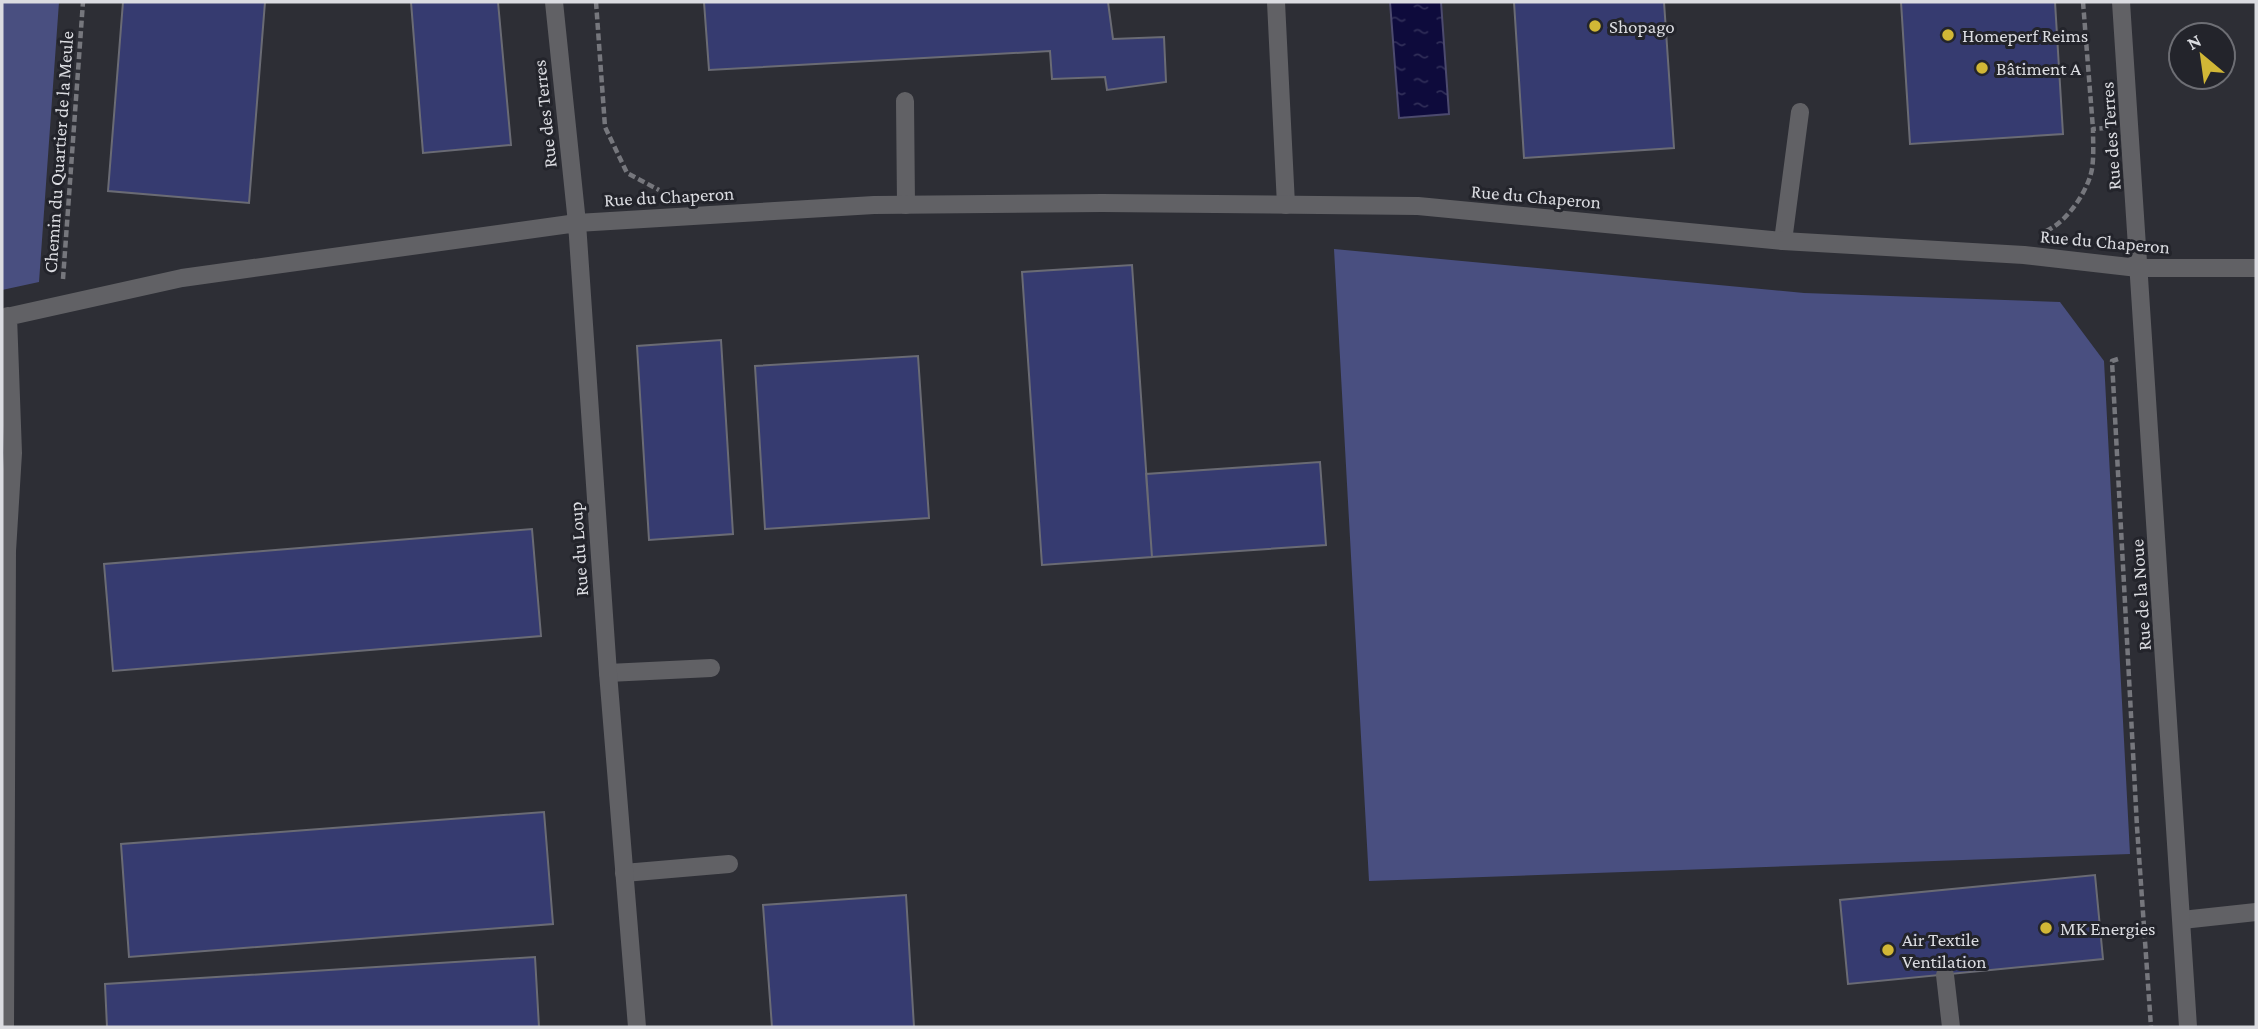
<svg xmlns="http://www.w3.org/2000/svg" width="2258" height="1029" font-family="'Crimson Pro',serif">
  <defs>
    <pattern id="water-ripples" width="26" height="14" patternUnits="userSpaceOnUse" patternTransform="scale(1.75)"><rect width="26" height="14" fill="#0e0b3c"/><path d="M2 4q2-2 4 0t4 0M15 11q2-2 4 0t4 0" fill="none" stroke="#302e58"/></pattern>
  </defs>
  <rect width="100%" height="100%" fill="#2d2e35"/>
  <path fill="#494f80" d="M2,2H59L39,282L2,290Z
    M1334,249L1804,293L2060,302L2104,361L2130,854L1369,881Z"/>
  <path fill="url(#water-ripples)" stroke="#4c4a6e" stroke-width="2" d="M1390,2H1441L1449,114L1399,118Z"/>
  <path fill="#363b70" stroke="#6a6b74" stroke-width="2" d="M123,2H265L249,203L108,191Z
    M411,2H498L511,145L423,153Z
    M704,2H1108L1113,39L1164,37L1166,82L1107,90L1105,77L1052,79L1050,51L709,70Z
    M1514,2H1664L1674,148L1524,158Z
    M1901,2H2055L2063,134L1910,144Z
    M1132,265L1152,557L1042,565L1022,272Z
    M721,340L733,534L649,540L637,346Z
    M918,356L929,518L765,529L755,366Z
    M1320,462L1326,545L1152,557L1146,474Z
    M532,529L541,636L113,671L104,564Z
    M544,812L553,924L129,957L121,844Z
    M2095,875L2103,959L1848,984L1840,900Z
    M906,895L914,1027H772L763,905Z
    M535,957L539,1027H107L105,984Z"/>
  <g fill="none" stroke-linecap="round" stroke-linejoin="round">
    <path stroke="#76777d" stroke-width="4.5" stroke-dasharray="7 3.5" stroke-linecap="butt" d="M596,2L605,127L627,173L659,190
      M2083,2L2093,129
      M2046,231C2067,222 2088,191 2092,169C2094,156 2093,142 2093,129L2105,128
      M63,279L83,2
      M2118,359L2112,361L2137,827L2151,1027"/>
    <path stroke="#616165" stroke-width="18" d="M1276,2L1286,205
      M905,101L906,205
      M1783,241L1800,112
      M608,673L711,668
      M624,873L729,864
      M2182,920L2256,912
      M1945,975L1951,1027"/>
    <path stroke="#616165" stroke-width="18" d="M554,2L577,223L608,673L637,1027
      M2121,2L2188,1027
      M2,318L182,278L577,223L874,205L1102,203L1418,206L1783,241L2024,255L2138,268H2256
      M5,1027L7,551L13,453L8,316"/>
  </g>
  <g fill="#d1b736" stroke="#23242b" stroke-width="2.5">
    <circle cx="1595" cy="26" r="7"/>
    <circle cx="1948" cy="35" r="7"/>
    <circle cx="1982" cy="68" r="7"/>
    <circle cx="2046" cy="928" r="7"/>
    <circle cx="1888" cy="950" r="7"/>
  </g>
  <g text-anchor="middle" stroke-width="6" stroke-linejoin="round" paint-order="stroke">
    <g font-size="19" fill="#dbdce1" stroke="#23242b" text-anchor="start">
      <text x="1609" y="33">Shopago</text>
      <text x="1962" y="42">Homeperf Reims</text>
      <text x="1996" y="75">Bâtiment A</text>
      <text x="2060" y="935">MK Energies</text>
      <text x="1902" y="946">Air Textile<tspan x="1902" dy="22">Ventilation</tspan></text>
    </g>
    <g font-size="19" fill="#dbdce1" stroke="#23242b">
      <text transform="translate(544 114) rotate(-96)" y="7">Rue des Terres</text>
      <text transform="translate(2110 136) rotate(-94)" y="7">Rue des Terres</text>
      <text transform="translate(58 152) rotate(-86)" y="7">Chemin du Quartier de la Meule</text>
      <text transform="translate(669 196) rotate(-3)" y="7">Rue du Chaperon</text>
      <text transform="translate(1536 196) rotate(5)" y="7">Rue du Chaperon</text>
      <text transform="translate(2105 241) rotate(5)" y="7">Rue du Chaperon</text>
      <text transform="translate(578 549) rotate(-94)" y="7">Rue du Loup</text>
      <text transform="translate(2140 595) rotate(-94)" y="7">Rue de la Noue</text>
    </g>
  </g>
  <rect width="2258" height="1029" fill="none" stroke="#dbdce1" stroke-width="7"/>
  <g transform="translate(2202 56) rotate(331)"><circle r="33" fill="#23242b" stroke="#6d6e74" stroke-width="2"/>
  <path d="M0-5L12 26L0 18L-12 26Z" fill="#d1b736"/>
  <text y="-10" font-size="19" font-weight="bold" text-anchor="middle" fill="#dbdce1">N</text>
  </g>
</svg>
